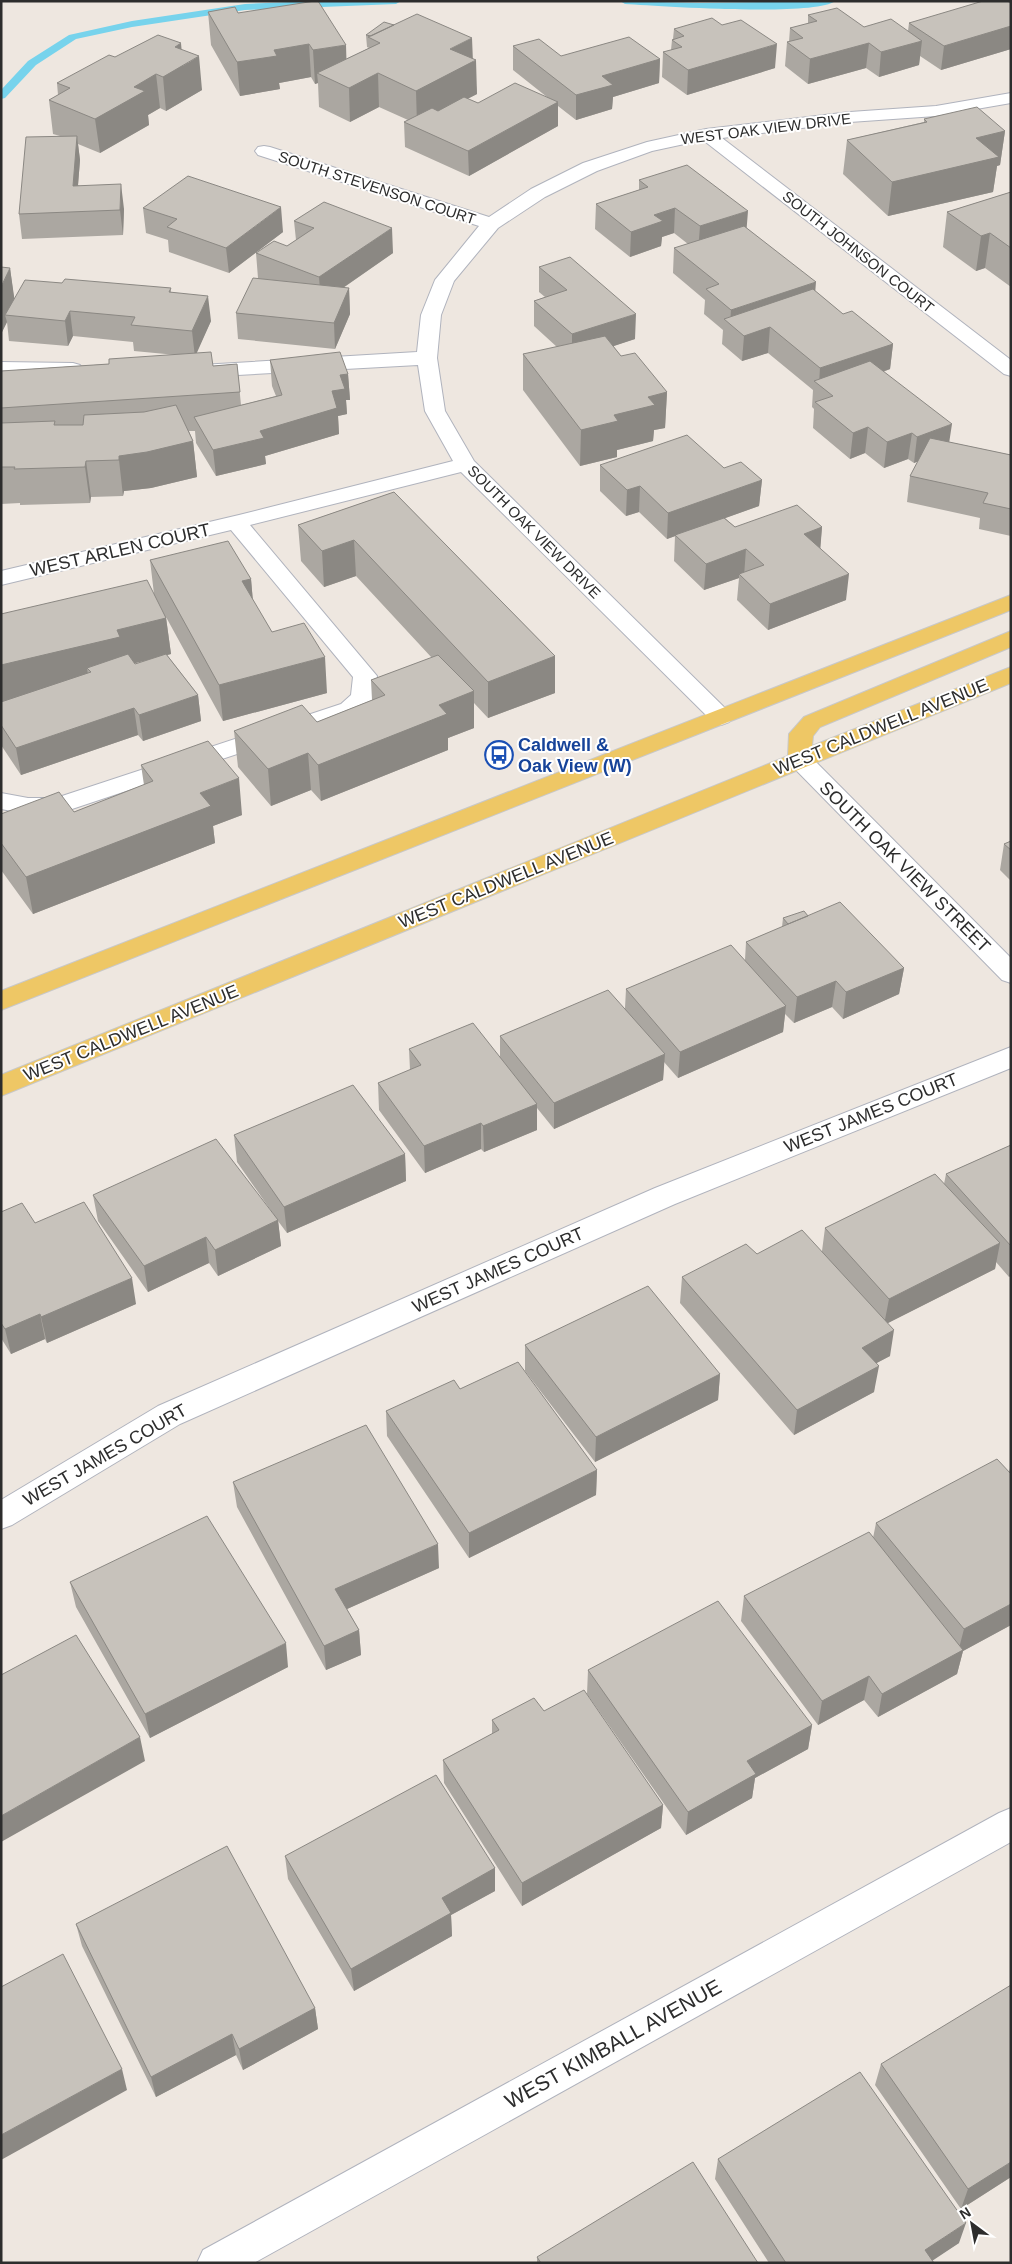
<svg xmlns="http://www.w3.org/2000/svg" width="1012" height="2264" font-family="Helvetica,sans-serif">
  <rect width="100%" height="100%" fill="#eee7e0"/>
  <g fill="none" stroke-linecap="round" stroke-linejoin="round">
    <path fill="#77d3ec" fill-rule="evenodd" d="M314,1H401L396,4L245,10L132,27L76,39L36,65L5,98L1,99V90L28,61L69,35L132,21L245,4Z
      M620,1L700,3L835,1C815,17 658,6 625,4Z"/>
    <defs>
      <path id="street" d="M1011,93V103L936,116L850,122L722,138L1011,360V376L1004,374L703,140L652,151L597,171L545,197L498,228L454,281L441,315L437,358L445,411L474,461L729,712L733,717L729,722L721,725L713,722L461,472L250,525L377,676L374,698L357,714L57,814H28L1,809V793L28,798H56L341,704L351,695L353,677L231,530L1,585V571L239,515L453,461L425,411L418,365L201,377L194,375L191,371L194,367L201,365L417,352L421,315L435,280L479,226L258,155L255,151L258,147L264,146L270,147L489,217L531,189L583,163L647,142L706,129L850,112L936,106Z
        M1,362L73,363L80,365L83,369L80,373L73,375L1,374Z
        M800,752L808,754L1011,958V983L1002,980L792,766L788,760L792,754Z
        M1011,1047V1068L675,1204L180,1424L12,1525L1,1529V1500L158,1406L655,1188Z
        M1011,1808V1842L254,2263H197L203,2250L999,1813Z"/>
      <path id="primary" d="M1011,595V610L1,1010V991Z
        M1011,631V647L820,727L813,736L812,746L1011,667V683L1,1096V1075L788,756L789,734L804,717Z"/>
    </defs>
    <use href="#street" stroke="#b0b3bd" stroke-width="2"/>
    <use href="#primary" stroke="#c8c8c8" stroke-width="2"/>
    <use href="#street" fill="#fff" fill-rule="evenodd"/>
    <use href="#primary" fill="#eec765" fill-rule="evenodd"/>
  </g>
  <path fill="#aba7a1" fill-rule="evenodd" d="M1011,3V49L941,70L920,56L919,65L879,77L866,68L808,84L785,66L787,42H789L790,28L808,24V15L864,27L908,31L909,23Z
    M208,12L238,13L346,59L369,48L367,47L366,35L473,59L477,94L467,99L478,103L547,97L513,70V46L561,56L660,59L659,83L613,97L612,109L576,120L558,106V126L469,176L405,147L404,122L408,120L379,107L350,122L319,107L318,83L315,84L311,77L279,83L280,89L240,96L211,45Z
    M674,29L775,68L687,95L662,77L663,52L671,50L672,40L673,39Z
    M181,49L202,90L166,111L160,108L148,115L149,125L100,153L78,144L80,160L78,185L124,209L123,235L22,239L19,214L60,136L53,134L49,100L58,95L57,83L115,57Z
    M924,119L1005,131L1000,165L997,166L993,192L888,216L843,174L847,140L924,122Z
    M639,180L747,228L815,291L843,314L893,344L890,369L883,372L949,442L1011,455V536L979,529L980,518L907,502L910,476L918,461L914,463L908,459L884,468L865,453L850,459L813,428L814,409L812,407L813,390L768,353L742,361L722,344L723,330L704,314L705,300L673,273L674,248L688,244L674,233L662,237L661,246L630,257L595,229L596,204L639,190Z
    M1011,192V287L985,268L976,271L943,247L947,212Z
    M143,208L283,232L229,273L169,252L168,240L146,233Z
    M294,221L393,253L343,288H349L350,314L335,349L238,339L236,313L260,279L258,278L256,253L287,246L296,240Z
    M539,267L635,339L613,346L621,356L667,392L665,428L654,430L653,441L617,450V457L580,466L523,390V354L557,347L534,326V301L545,297L539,292Z
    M10,268L14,299L62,283L171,288V292L211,321L196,353L213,366L237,364L241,405L276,396L272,386L270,360L348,374L350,400H346L347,414L338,416L339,434L265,456L266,464L216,476L196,443L195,431H189L193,441L197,477L151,488L124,491L123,496L91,497L90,503L20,505V503L1,504V371L109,364L176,355L134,351L133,342L73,336L68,346L9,341L7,322L1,334Z
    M600,465L724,468L762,480L759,506L725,518L735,527H822L820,548L846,600L768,630L737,600L739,578L704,590L674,561L675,536L667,539L639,512L626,516L600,491Z
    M394,492L555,656V693L488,718L474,703V728L448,738V750L321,801L311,790L271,806L238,767L234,731L317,722L372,700L371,680L432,658L356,576L324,587L301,561L298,525Z
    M150,560L251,579L253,601L272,632L327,693L223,721L166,617L171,654L167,655L198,695L201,721L143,741L138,735L21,775L1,745V614L154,594ZM148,660L135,664L134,663Z
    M141,765L242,815L213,826L215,843L33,914L1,870V814L74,812L144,785Z
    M1011,841V881L1000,870L1004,844Z
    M808,916L904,968L899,994L843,1019L832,1007L794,1023L785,1014L783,1032L678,1078L664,1062L663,1080L554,1129L537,1108V1130L484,1152L481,1149L425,1173L379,1110L378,1083L410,1070L409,1049L500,1057V1036L625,1008L626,989L745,960L746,942L782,927L783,918Z
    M234,1135L405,1154L406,1181L287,1233L278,1221L281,1246L218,1276L209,1263L148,1292L98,1221L93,1195L274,1215L237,1162Z
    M1011,1145V1275L1009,1277L996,1262L995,1269L888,1323L890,1356L876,1363L874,1392L794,1435L680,1303L682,1277L757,1254L822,1251L825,1228L944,1184L946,1174Z
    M1,1212L35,1223L136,1304L47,1343L45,1339L11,1354L1,1338Z
    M525,1345L720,1374L718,1400L595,1462L525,1371Z
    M460,1389L597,1470L596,1495L469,1558L387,1436L386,1411Z
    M1011,1464V1625L963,1651L957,1674L878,1717L864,1700L818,1725L741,1621L744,1596L873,1538L876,1523L1009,1472Z
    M233,1482L439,1568L347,1609L359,1630L361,1655L326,1670L237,1507Z
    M70,1582L288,1667L150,1738L76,1607Z
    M588,1670L812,1725L808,1749L755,1778L752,1798L686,1835L587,1694Z
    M544,1711L663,1805L661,1828L522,1906L444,1783L443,1760L492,1734V1720Z
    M285,1856L495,1868V1891L451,1915L452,1936L354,1991L288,1879Z
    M76,1924L315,2008L318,2029L243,2070L236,2055L156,2097L82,1946Z
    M881,2064L1011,2177L961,2209L875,2085Z
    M718,2159L959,2243L932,2260L934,2263H769L715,2179Z
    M537,2257L758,2263H537Z"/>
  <path fill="#8b8883" d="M1011,26V49L941,70L944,46Z
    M472,38L473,62L476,60L477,94L417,125L416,91L450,49Z
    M922,41L919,65L879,77L881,52Z
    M181,43L183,66L199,56L202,90L166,111L163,77L175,47Z
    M869,43L866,68L808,84L810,59Z
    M309,44L311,77L279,83L280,89L240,96L237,62L274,50Z
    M777,44L775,68L687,95L688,70Z
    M346,45L347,78L317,73L318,83L315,84L313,50Z
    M660,59L659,83L613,97L612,109L576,120V95L602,76Z
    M378,73L379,107L350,122L349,88Z
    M156,74L160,108L148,115L149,125L100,153L95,119L134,87Z
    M558,102V126L469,176L468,151Z
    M1005,131L1000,165L997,166L993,192L888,216L892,182L976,138Z
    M77,136L80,160L76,210L73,186Z
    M121,184L124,209L123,235L120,210Z
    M281,207L283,232L229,273L226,248Z
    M675,208L674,233L662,237L661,246L630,257L631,232L654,215Z
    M748,211L746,236L698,252L700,226Z
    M392,228L393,253L321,303L319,277Z
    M990,233L985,268L976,271L981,236Z
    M10,268L15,303L5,315L7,322L1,334V287Z
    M816,282L814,307L730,324L731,310Z
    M349,288L350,314L335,349L334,323Z
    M208,296L211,321L195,357L192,331Z
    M70,311L73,336L68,346L65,321Z
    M636,314L635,339L572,360V334Z
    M770,327L768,353L742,361L744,336Z
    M893,344L890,369L827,391L819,384L820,368Z
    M348,374L350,400H346L347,414L338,416L339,434L265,456L266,464L216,476L213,450L260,431L332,391L340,375Z
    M667,392L665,428L654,430L653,441L617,450V457L580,466L581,430L614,415L648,397Z
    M952,424L948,450L914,463L917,437Z
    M868,427L865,453L850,459L853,433Z
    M912,433L908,459L884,468L887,442Z
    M193,441L197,477L151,488L124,491L123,496L119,460V456Z
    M86,461L91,497L90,503L85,467Z
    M762,480L759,506L667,539L668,513Z
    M640,486L639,512L626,516L627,490Z
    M822,527L820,553L804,534Z
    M354,540L356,576L324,587L322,551Z
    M746,549L744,576L739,574V578L704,590L706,564Z
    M849,574L846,600L768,630L770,604Z
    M251,579L254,615L242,581Z
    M166,618L171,654L124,666L91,672L87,668L89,682L1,703V665L117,630Z
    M555,656V693L488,718V682Z
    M325,657L327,693L223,721L219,685Z
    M474,691V728L448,738V750L321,801L318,765L439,705Z
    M198,695L201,721L143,741L139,715Z
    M134,708L138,735L21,775L16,748Z
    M308,753L311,790L271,806L268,769Z
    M239,778L242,815L213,826L215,843L33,914L26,877L200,793Z
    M904,968L899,994L843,1019L846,992Z
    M836,981L832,1007L794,1023L797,997Z
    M786,1006L783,1032L678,1078L680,1052Z
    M665,1054L663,1080L554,1129V1103Z
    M537,1104V1130L484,1152L483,1126Z
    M481,1123V1149L425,1173L424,1146Z
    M405,1154L406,1181L287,1233L284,1207Z
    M278,1220L281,1246L218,1276L215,1250Z
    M206,1237L209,1263L148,1292L144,1266Z
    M1000,1243L995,1269L884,1325L889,1299Z
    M1011,1267V1275L1009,1277Z
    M132,1278L136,1304L47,1343L41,1317Z
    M40,1314L45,1339L11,1354L5,1329Z
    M894,1330L890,1356L858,1373L862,1348Z
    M879,1366L874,1392L794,1435L797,1410Z
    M720,1374L718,1400L595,1462L596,1437Z
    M597,1470L596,1495L469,1558V1533Z
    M438,1544L439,1568L338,1613L335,1589Z
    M1011,1604V1625L963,1651L957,1674L878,1717L882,1694L958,1652L964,1629Z
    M359,1630L361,1655L326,1670L324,1646Z
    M286,1643L288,1667L150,1738L145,1714Z
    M869,1676L864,1700L818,1725L822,1701Z
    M812,1725L808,1749L755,1778L752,1798L686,1835L688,1812L747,1761Z
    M140,1737L145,1761L1,1842V1816Z
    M663,1805L661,1828L522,1906V1883Z
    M495,1868V1891L451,1915L452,1936L354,1991L351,1969L442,1898Z
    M315,2008L318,2029L243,2070L239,2049Z
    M232,2034L236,2055L156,2097L151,2077Z
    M122,2069L127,2090L1,2160V2135Z
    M1011,2162V2177L961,2209L968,2189Z
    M966,2223L959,2243L929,2263L925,2250Z"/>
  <path fill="#c7c2bb" stroke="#8b8883" d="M315,1H318L346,45L313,50L309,44L274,50L277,56L237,62L208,12L235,7L238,13Z
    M983,1H1007L1011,3V26L944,46L909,23Z
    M837,8L864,27L891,19L922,41L881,52L869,43L810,59L787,42L803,38L790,28L817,21L808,15Z
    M417,14L472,38L450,49L476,60L416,91L378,73L349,88L317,73L380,43L368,37Z
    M712,18L722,25L741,20L777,44L688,70L663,52L682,47L672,40L684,36L674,29Z
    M384,22L394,25L371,36L366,35Z
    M158,35L181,43L175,47L199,56L163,77L156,74L134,87L145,91L95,119L49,100L70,88L57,83L109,55L115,57Z
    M629,37L660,59L602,76L613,85L576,95L513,46L539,39L561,56Z
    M515,83L558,102L468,151L404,122L432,108L438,111L464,97L478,103Z
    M977,107L1005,131L976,138L999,157L892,182L847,140L927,122L924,119Z
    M77,136L73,186L121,184L120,210L19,214L26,137Z
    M687,165L748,211L700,226L675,208L654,215L663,221L631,232L596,204L648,187L639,180Z
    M188,176L281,207L226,248L167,227L177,219L143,208Z
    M1011,192V248L990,233L981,236L947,212Z
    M324,202L392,228L319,277L256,253L274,241L287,246L314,228L294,221Z
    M744,226L816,282L731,310L706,289L719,284L674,248Z
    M570,257L636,314L572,334L534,301L567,290L539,267Z
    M1,267L10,268L1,287Z
    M253,278L349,288L334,323L236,313Z
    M65,279L171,288L169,292L208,296L192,331L131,325L135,317L70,311L65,321L5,315L25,280L62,283Z
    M813,289L843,314L852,311L893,344L820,368L770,327L744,336L724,319Z
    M605,336L621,356L635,353L667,392L648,397L655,405L614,415L618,421L581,430L523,354Z
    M211,352L213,366L237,364L240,392L1,408V371L109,364V359Z
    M340,352L348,374L340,375L345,389L332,391L337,408L260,431L264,438L213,450L194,417L282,395L270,360Z
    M870,361L952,424L917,437L912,433L887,442L868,427L853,433L815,402L833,396L814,381Z
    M176,405L193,441L147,452L119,456V460L86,461L85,467L14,469L15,467H1V423L55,421L54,425H83L84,415L144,412Z
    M687,435L724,468L741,462L762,480L668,513L640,486L627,490L600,465Z
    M930,438L1011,455V509L983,503L988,493L910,476Z
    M394,492L555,656L488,682L354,540L322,551L298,525Z
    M797,505L822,527L804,534L849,574L770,604L739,574L764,565L746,549L706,564L675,535L724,518L735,527Z
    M228,541L251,579L242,581L272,632L304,623L325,657L219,685L150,560Z
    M147,580L166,618L117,630L120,637L1,665V614Z
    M128,654L135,664L166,654L198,695L139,715L134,708L16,748L1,725V702L91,672L87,668Z
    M438,655L474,691L439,705L447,714L318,765L308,753L268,769L234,731L302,705L317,722L385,695L371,680Z
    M208,741L239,778L200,793L211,806L26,877L1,843V814L59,792L74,812L153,781L141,765Z
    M1011,841V850L1004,844Z
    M840,902L904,968L846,992L836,981L797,997L746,942Z
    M804,911L808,916L788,924L783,918Z
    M731,945L786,1006L680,1052L626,989Z
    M608,990L665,1054L554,1103L500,1036Z
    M473,1023L537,1104L483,1126L481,1123L424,1146L378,1083L421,1065L409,1049Z
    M353,1085L405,1154L284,1207L234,1135Z
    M216,1139L278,1220L215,1250L206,1237L144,1266L93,1195Z
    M1011,1145V1246L946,1174Z
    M935,1174L1000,1243L889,1299L825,1228Z
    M84,1202L132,1278L41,1317L40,1314L5,1329L1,1323V1212L22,1203L35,1223Z
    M802,1230L894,1330L862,1348L879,1366L797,1410L682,1277L746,1244L757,1254Z
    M648,1286L720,1374L596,1437L525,1345Z
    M518,1362L597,1470L469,1533L386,1411L454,1380L460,1389Z
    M366,1425L438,1544L335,1589L359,1630L324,1646L233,1482Z
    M997,1459L1011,1474V1604L964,1629L876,1523Z
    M207,1516L286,1643L145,1714L70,1582Z
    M869,1532L963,1650L882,1694L869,1676L822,1701L744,1596Z
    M718,1601L812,1725L747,1761L756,1774L688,1812L588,1670Z
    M76,1635L140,1737L1,1816V1675Z
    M584,1690L663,1805L522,1883L443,1760L499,1730L492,1720L534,1698L544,1711Z
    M436,1775L495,1868L442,1898L451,1913L351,1969L285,1856Z
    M227,1846L315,2008L239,2049L232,2034L151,2077L76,1924Z
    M63,1954L122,2069L1,2135V1987Z
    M1011,1985V2162L968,2189L881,2064Z
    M860,2072L966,2223L925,2250L934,2263H786L718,2159Z
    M693,2162L758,2263H541L537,2257Z"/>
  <defs>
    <symbol id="bus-ring" viewBox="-11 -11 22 22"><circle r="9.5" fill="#fff" stroke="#1a4fb4" stroke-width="1.5"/><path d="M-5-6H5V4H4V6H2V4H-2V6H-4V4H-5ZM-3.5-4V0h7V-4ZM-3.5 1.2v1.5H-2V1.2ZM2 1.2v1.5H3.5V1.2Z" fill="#1a4fb4"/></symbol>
  </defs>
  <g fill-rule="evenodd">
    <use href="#bus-ring" x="483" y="739" width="32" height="32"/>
  </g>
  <g text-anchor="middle" stroke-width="4" stroke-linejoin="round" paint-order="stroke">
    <g font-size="15" fill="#2d2d2d" stroke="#fff">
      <text transform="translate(766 129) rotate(-7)" y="5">WEST OAK VIEW DRIVE</text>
      <text transform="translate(377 188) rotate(18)" y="5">SOUTH STEVENSON COURT</text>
      <text transform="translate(858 252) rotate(38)" y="5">SOUTH JOHNSON COURT</text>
      <text transform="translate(534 532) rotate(45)" y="5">SOUTH OAK VIEW DRIVE</text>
    </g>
    <g font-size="18" fill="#2d2d2d" stroke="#fff">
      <text transform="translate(120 550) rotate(-13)" y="6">WEST ARLEN COURT</text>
      <text transform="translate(881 727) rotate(-22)" y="6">WEST CALDWELL AVENUE</text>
      <text transform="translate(905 867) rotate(45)" y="6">SOUTH OAK VIEW STREET</text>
      <text transform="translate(506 880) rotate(-22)" y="6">WEST CALDWELL AVENUE</text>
      <text transform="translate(131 1033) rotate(-22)" y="6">WEST CALDWELL AVENUE</text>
      <text transform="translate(871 1113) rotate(-22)" y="6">WEST JAMES COURT</text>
      <text transform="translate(498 1270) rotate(-24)" y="6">WEST JAMES COURT</text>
      <text transform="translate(105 1455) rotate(-30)" y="6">WEST JAMES COURT</text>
    </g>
    <g font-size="18" font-weight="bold" fill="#164399" stroke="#fff" text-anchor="start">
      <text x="518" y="751">Caldwell &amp;<tspan x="518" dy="21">Oak View (W)</tspan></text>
    </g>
    <g font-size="21" fill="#2d2d2d" stroke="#fff">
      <text transform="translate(613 2044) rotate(-29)" y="7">WEST KIMBALL AVENUE</text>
    </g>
  </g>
  <rect width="1012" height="2264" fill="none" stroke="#2d2d2d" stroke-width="5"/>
  <g transform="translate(972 2224) rotate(328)" stroke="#ffffff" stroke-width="4" paint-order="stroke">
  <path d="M0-4L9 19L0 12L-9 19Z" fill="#2d2d2d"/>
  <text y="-8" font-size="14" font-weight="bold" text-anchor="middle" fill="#2d2d2d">N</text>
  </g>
</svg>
